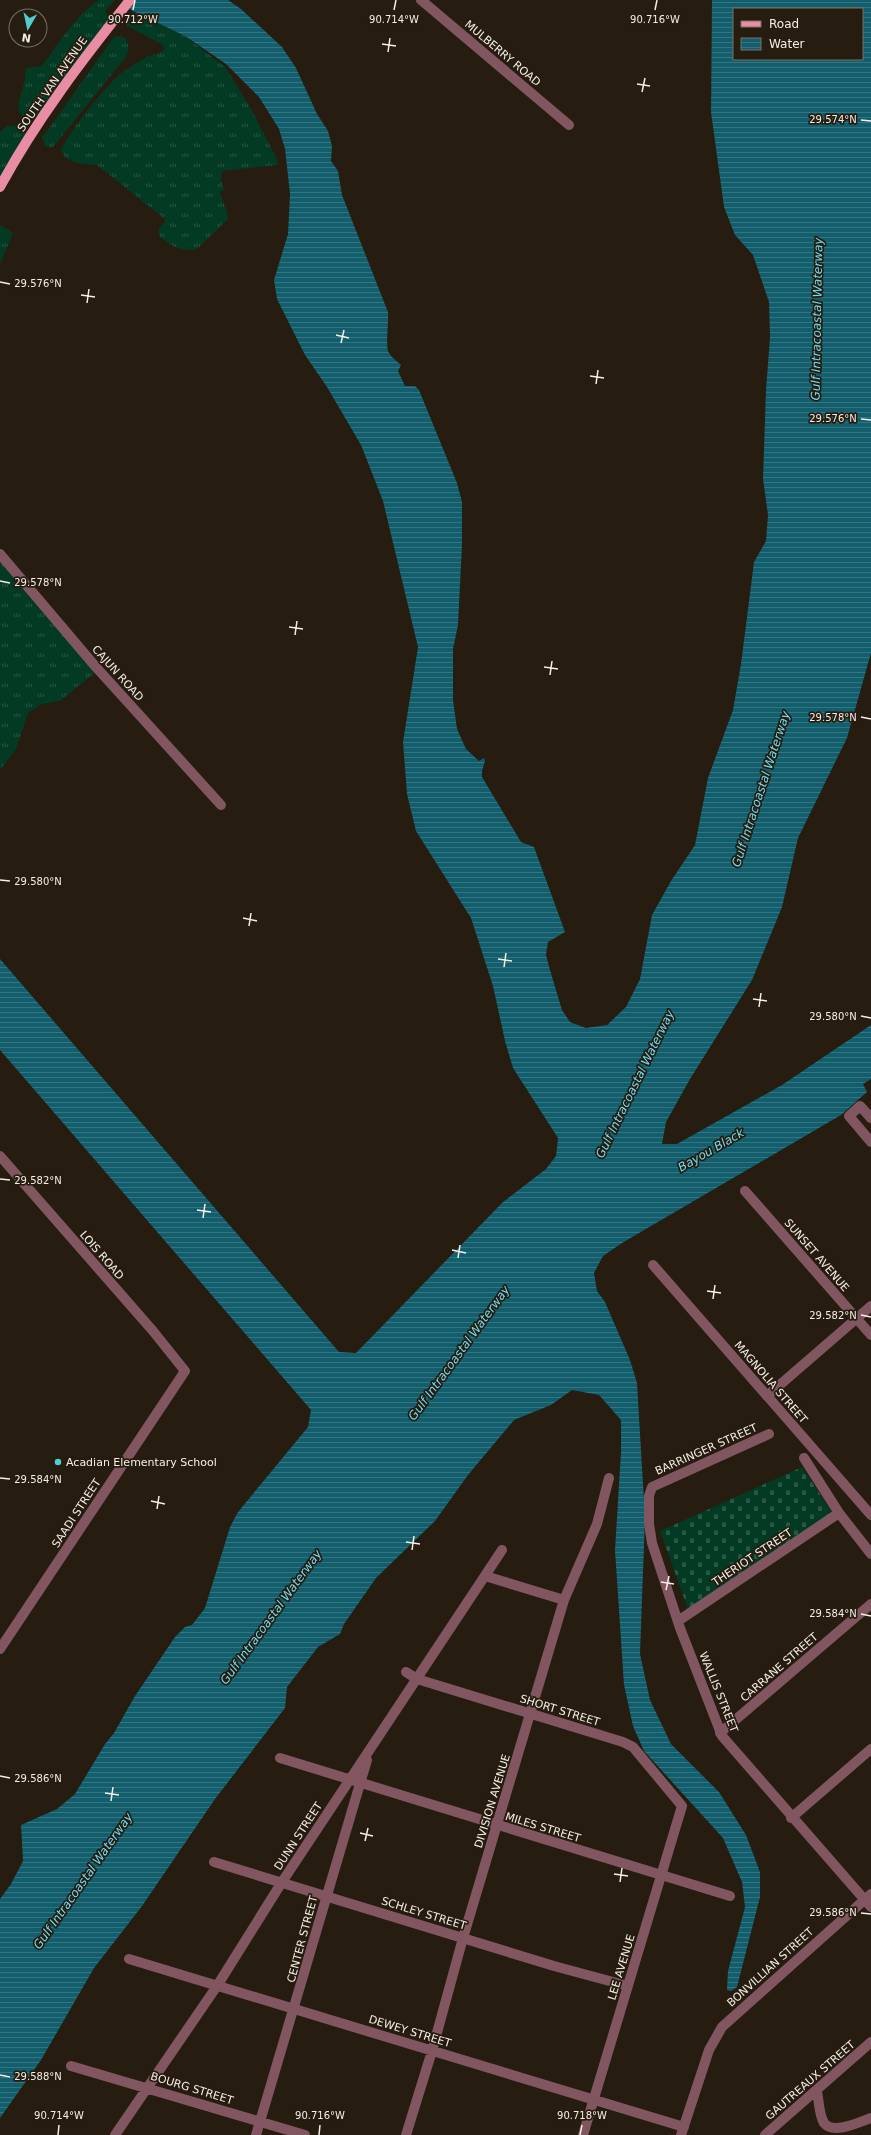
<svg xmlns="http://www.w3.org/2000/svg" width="871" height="2135" font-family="'DejaVu Sans',sans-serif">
  <defs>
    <pattern id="grass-tufts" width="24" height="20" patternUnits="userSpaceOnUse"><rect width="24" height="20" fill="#033a23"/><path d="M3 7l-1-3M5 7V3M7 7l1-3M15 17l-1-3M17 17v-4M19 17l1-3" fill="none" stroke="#285743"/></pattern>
    <pattern id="cemetery-stones" width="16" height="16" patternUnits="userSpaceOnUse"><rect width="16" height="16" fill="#033a23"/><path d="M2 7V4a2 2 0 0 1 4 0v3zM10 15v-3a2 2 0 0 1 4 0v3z" fill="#285743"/></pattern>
    <pattern id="water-rules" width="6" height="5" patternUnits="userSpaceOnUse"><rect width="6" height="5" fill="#125e6c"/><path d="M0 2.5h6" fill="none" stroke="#357581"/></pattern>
  </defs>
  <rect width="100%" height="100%" fill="#261c10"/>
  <path fill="url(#grass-tufts)" d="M99,0H115L105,11L110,18L37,117C9,122 20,98 24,84C25,79 25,73 26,68L42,66C57,45 77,14 99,0Z
    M132,11L185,36L225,67L250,107L277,159L278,165L222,171L221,179L224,190L220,192L226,209L228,219L197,249C184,253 168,245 159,236V227L165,222V219L97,165C86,165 65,163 61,151C66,135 109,81 124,71C131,66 139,61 147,57C153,54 158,54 164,50L163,45L127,26Z
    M120,36L126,38C129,45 129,52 125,58L54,146L51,148L45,146L42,138L114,37Z
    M16,125L26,134L0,178V132L5,127Z
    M0,225L13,233L0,264Z
    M0,559L97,671L60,701L42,704L28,713L16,749L0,770Z"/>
  <path fill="url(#cemetery-stones)" d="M802,1467L833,1514L688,1609L660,1531Z"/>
  <path fill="url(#water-rules)" fill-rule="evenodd" d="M123,0H228L241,9L282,47L296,68L317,114L328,131L332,146L331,161L338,171L342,195L388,312C389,321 385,348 389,353C392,358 397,361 401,365L398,371L405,386H415L419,390L457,483L462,502V545L458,625L453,649V700L457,729L466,749L479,761L484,758L485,761L482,771V777L521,842L534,847L565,932L548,942L546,955L550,970L562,1010L570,1022L586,1028L607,1025L626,1007L640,979L652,915L671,881L695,845L708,778L733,710L741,664L754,562L766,541L768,515L763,479L766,390L770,337L769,302L753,255L735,235L724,207L711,112L712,0H871V653L847,738L798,838L782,907L752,980L690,1079L666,1122L662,1144H677L782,1085L871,1025V1079L863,1084L867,1092L841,1115L622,1243L603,1256L594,1273L597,1291L605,1302L630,1360L637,1383L645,1518L640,1654L650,1700L671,1744L719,1792L746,1835L760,1872V1897L737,1987L731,1991L727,1990L728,1971L745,1907L742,1882L723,1838L644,1751L633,1726L624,1685L615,1550L621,1452V1420L599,1395L572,1390L551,1405L514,1420L468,1475L435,1521L376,1578L344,1624L340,1634L318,1647L287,1687L285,1708L215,1799L142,1906L94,1968L41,2060L0,2118V1899L11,1884L23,1861L21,1825L57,1809L75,1794L105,1744L114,1733L135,1696L175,1637L185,1627L192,1625L205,1608L230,1527L238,1512L308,1427L311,1410L0,1050V959L339,1352L356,1353L503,1202L546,1169L556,1156L558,1138L513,1068L505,1041L493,986L471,918L416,831L407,794L403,742L418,647L383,501L361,445L327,387L305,355L277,299L274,280L288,234L290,194L285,149L279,129L259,97L226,64L185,36L131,10ZM734,9H862V59H734Z"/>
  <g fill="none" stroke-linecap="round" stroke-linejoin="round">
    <path stroke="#825660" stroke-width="10" d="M421,0L569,125
      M0,554L95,666L221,805
      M871,1118L860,1106L849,1116L871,1142
      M0,1156L153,1331L185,1371L0,1649
      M745,1191L871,1335
      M653,1265L871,1515
      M767,1396L871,1306
      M769,1434L652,1487L649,1496V1524L652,1543L680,1628L722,1736L871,1907
      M804,1458L839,1513L871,1554
      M485,1576L564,1600
      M678,1621L839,1513
      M406,1672L417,1679L623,1742L633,1747L682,1806L583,2135
      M720,1733L871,1604
      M280,1758L730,1896
      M791,1818L871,1749
      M214,1862L554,1966L628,1986
      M129,1959L684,2127
      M71,2066L305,2135
      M817,2092C819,2101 819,2115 824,2123C833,2135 860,2122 871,2118
      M115,2135L217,1986L282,1882L502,1550
      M256,2135L367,1760
      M406,2135L432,2051L463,1938L564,1600L597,1524L609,1478
      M681,2135L709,2050L722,2027L871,1894
      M765,2135L871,2042"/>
    <path stroke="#e88da3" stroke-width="10" d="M0,187C36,120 83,59 130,0"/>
  </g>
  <path fill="none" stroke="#f5eee6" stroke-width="1.5" d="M133,10L135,0M394,10L396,0M655,10L657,0M382,44L396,46M388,52L390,38M637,84L650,86M642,92L645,78M861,120L871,121M0,282L10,284M81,295L95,297M87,303L89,289M336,335L349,338M341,343L344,330M590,376L604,378M596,384L598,370M861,419L871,420M0,581L10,583M289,627L303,629M295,635L297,621M544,667L558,669M550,675L552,661M861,717L871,719M0,880L10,881M243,918L257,921M249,926L251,913M498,959L512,961M504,967L506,953M753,999L767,1001M759,1007L761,993M861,1016L871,1018M0,1179L10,1180M197,1210L211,1212M203,1218L205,1204M452,1250L466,1253M458,1258L460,1245M707,1291L721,1293M713,1299L715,1285M861,1315L871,1317M0,1478L10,1479M151,1501L165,1504M157,1509L159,1496M406,1542L420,1544M412,1550L414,1536M661,1582L674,1584M666,1590L669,1576M861,1614L871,1616M0,1776L10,1778M105,1793L119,1795M111,1801L113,1787M360,1833L373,1836M365,1841L368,1828M614,1874L628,1876M620,1882L622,1868M861,1913L871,1914M0,2075L10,2077M58,2135L59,2125M319,2135L320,2125M580,2135L582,2125"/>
  <circle fill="#52cdce" stroke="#261c10" stroke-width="1.5" cx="58" cy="1462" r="4"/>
  <g text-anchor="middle" stroke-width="3.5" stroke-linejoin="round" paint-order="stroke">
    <g font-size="11" fill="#f5eee6" stroke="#261c10">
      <text transform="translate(503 53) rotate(40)" y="4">MULBERRY ROAD</text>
      <text transform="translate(52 84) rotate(-55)" y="4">SOUTH VAN AVENUE</text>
      <text transform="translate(118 673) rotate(48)" y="4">CAJUN ROAD</text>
      <text transform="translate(102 1255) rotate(49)" y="4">LOIS ROAD</text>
      <text transform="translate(817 1255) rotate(49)" y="4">SUNSET AVENUE</text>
      <text transform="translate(771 1382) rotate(49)" y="4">MAGNOLIA STREET</text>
      <text transform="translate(706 1449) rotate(-24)" y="4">BARRINGER STREET</text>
      <text transform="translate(76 1513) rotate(-57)" y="4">SAADI STREET</text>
      <text transform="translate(752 1557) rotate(-34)" y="4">THERIOT STREET</text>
      <text transform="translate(779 1667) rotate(-41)" y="4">CARRANE STREET</text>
      <text transform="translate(719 1692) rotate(68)" y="4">WALLIS STREET</text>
      <text transform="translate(560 1710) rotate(17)" y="4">SHORT STREET</text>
      <text transform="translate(492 1801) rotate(-73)" y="4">DIVISION AVENUE</text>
      <text transform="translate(543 1827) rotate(17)" y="4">MILES STREET</text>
      <text transform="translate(298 1836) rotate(-57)" y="4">DUNN STREET</text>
      <text transform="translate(424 1913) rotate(17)" y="4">SCHLEY STREET</text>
      <text transform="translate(302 1939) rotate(-75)" y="4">CENTER STREET</text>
      <text transform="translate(621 1967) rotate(-73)" y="4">LEE AVENUE</text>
      <text transform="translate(770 1967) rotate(-42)" y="4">BONVILLIAN STREET</text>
      <text transform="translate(410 2031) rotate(17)" y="4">DEWEY STREET</text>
      <text transform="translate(810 2080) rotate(-41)" y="4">GAUTREAUX STREET</text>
      <text transform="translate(192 2088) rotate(17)" y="4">BOURG STREET</text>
    </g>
    <g font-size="11" fill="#f5eee6" stroke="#261c10" text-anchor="start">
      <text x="66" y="1466">Acadian Elementary School</text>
    </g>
    <g font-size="12" font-style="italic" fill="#72dcf2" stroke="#261c10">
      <text transform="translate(817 319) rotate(-89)" y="4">Gulf Intracoastal Waterway</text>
      <text transform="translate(761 789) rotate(-72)" y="4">Gulf Intracoastal Waterway</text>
      <text transform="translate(635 1084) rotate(-64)" y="4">Gulf Intracoastal Waterway</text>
      <text transform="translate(711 1150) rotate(-30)" y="4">Bayou Black</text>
      <text transform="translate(459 1353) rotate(-54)" y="4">Gulf Intracoastal Waterway</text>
      <text transform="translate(271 1617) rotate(-54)" y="4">Gulf Intracoastal Waterway</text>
      <text transform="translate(83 1881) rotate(-55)" y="4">Gulf Intracoastal Waterway</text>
    </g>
  </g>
  <g font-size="10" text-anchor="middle" fill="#f5eee6" stroke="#261c10" stroke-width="3.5" stroke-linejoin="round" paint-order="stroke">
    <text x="394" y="23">90.714°W</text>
    <text x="655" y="23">90.716°W</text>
    <text x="133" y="23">90.712°W</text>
    <text x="833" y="123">29.574°N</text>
    <text x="38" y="287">29.576°N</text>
    <text x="833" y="422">29.576°N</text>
    <text x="38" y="586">29.578°N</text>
    <text x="833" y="721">29.578°N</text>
    <text x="38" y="885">29.580°N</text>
    <text x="833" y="1020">29.580°N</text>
    <text x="38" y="1184">29.582°N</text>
    <text x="833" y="1319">29.582°N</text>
    <text x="38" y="1483">29.584°N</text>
    <text x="833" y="1617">29.584°N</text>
    <text x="38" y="1782">29.586°N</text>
    <text x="833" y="1916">29.586°N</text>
    <text x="38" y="2080">29.588°N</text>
    <text x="59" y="2119">90.714°W</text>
    <text x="320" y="2119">90.716°W</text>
    <text x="582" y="2119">90.718°W</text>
  </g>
  <rect x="733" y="8" width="130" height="52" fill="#261c10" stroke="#797066"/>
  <rect x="741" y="21" width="20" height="6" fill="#e88da3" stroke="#797066"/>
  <text x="769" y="28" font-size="12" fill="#f5eee6">Road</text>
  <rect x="741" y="38" width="20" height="12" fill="url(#water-rules)" stroke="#797066"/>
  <text x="769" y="48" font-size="12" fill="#f5eee6">Water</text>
  <g transform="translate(28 28) rotate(189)"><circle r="19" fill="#261c10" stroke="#797066"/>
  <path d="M0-3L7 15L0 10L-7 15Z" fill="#52cdce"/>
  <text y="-6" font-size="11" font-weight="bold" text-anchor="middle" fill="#f5eee6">N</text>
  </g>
</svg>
